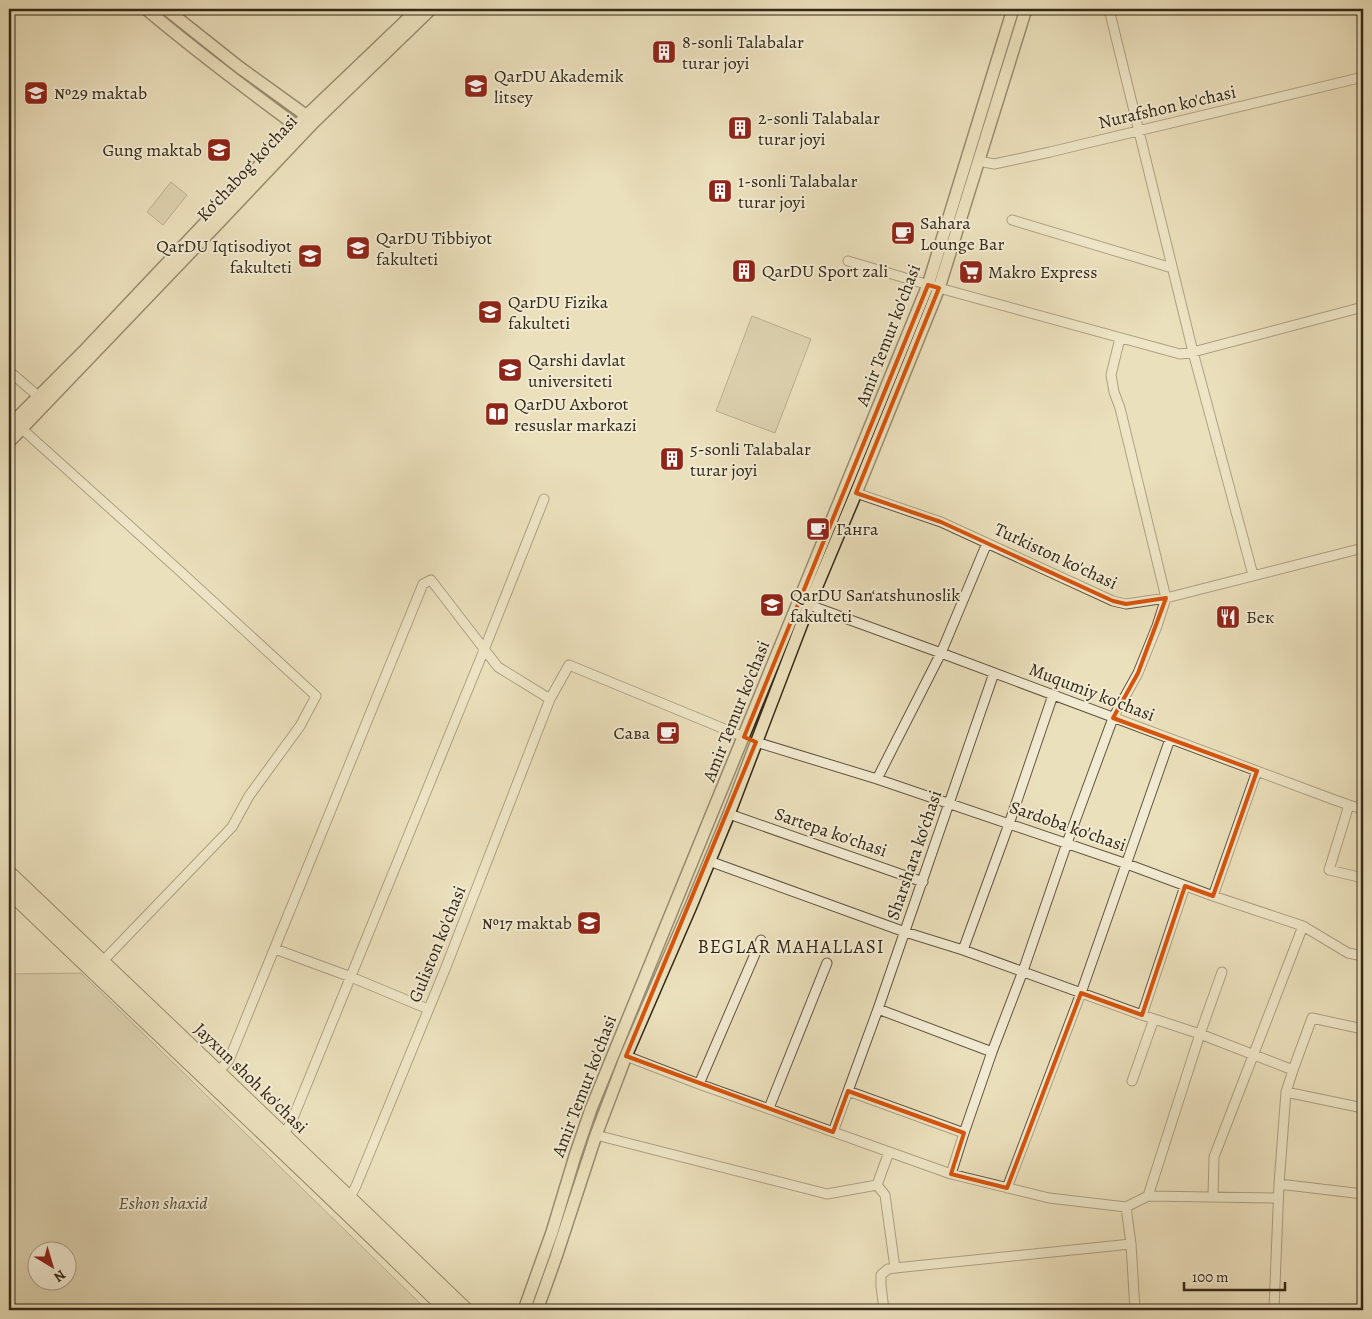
<svg xmlns="http://www.w3.org/2000/svg" width="1372" height="1319" font-family="Alegreya,serif">
  <rect width="100%" height="100%" fill="#ebe0bc"/>
  <filter id="stains"><feTurbulence type="fractalNoise" baseFrequency=".004" numOctaves="4"/><feColorMatrix values="0 0 0 0 .2 0 0 0 0 .09 0 0 0 0 .02 0 0 0 .5 -.17"/></filter>
  <radialGradient id="worn" r=".72"><stop offset=".6" stop-color="#630" stop-opacity="0"/><stop offset="1" stop-color="#630" stop-opacity=".3"/></radialGradient>
  <path fill="#ccc1a0" stroke="#80745c" fill-rule="evenodd" d="M171,182L187,195L163,225L147,212Z
    M752,316L811,339L775,433L716,411Z
    M81,973L427,1310H9V974ZM38,1252H68V1282H38Z"/>
  <g fill="none" stroke-linecap="round" stroke-linejoin="round">
    <defs>
      <path id="minor" d="M1109,9L1193,352L1253,575
        M979,161L994,164L1050,152L1363,77
        M1012,220L1172,268
        M848,261L939,288L1180,354L1193,352L1363,307
        M9,371L38,396
        M21,428L181,572L316,696L300,726L249,796L232,827L102,962
        M856,493L941,522L1113,601L1126,604L1166,598L1363,548
        M809,605L941,653L1332,799L1349,805L1363,809
        M756,742L877,779L1127,864L1213,896L1303,926L1348,953L1363,956
        M877,779L941,653L987,543
        M1349,805L1329,870L1363,878
        M729,814L923,882
        M709,861L905,932L963,950L1142,1015L1200,1034L1293,1070L1286,1092L1279,1184L1274,1310
        M1213,896L1257,771
        M275,949L351,977L428,1009
        M963,950L1009,824L1053,695
        M878,1009L992,1052
        M1142,1015L1185,886
        M626,1056L699,1084L951,1174L1049,1198L1126,1207L1148,1196L1278,1198
        M1293,1070L1312,1018L1363,1029
        M218,1072L229,1060L423,584L431,580L498,667L550,699
        M1132,1081L1154,1019
        M699,1084L761,940
        M848,1091L964,1133
        M1286,1092L1363,1108
        M769,1108L827,963
        M833,1132L878,1009L994,673
        M283,1135L291,1123L484,650L544,499
        M596,1135L827,1194L877,1185L889,1152
        M951,1174L964,1133L992,1052L1023,971L1067,843L1113,718L1138,673L1157,626L1166,598L1120,408L1114,392L1111,375L1120,338
        M1279,1184L1363,1194
        M877,1185L885,1195L895,1268L1131,1244
        M1007,1188L1081,993L1170,739
        M1148,1196L1200,1034L1222,972
        M1213,1197L1214,1157L1303,926
        M349,1199L356,1186L446,967L550,699L569,665L744,737
        M1126,1207L1131,1244L1135,1310
        M884,1310L881,1286V1275L888,1269L895,1268"/>
      <path id="major" d="M146,9C196,51 249,91 302,130
        M166,9L239,67L311,119
        M9,426L83,352L306,116L418,9
        M9,442L188,255L314,122L431,9
        M524,1310L552,1232L575,1156L591,1109L928,285L1013,9
        M537,1310L556,1257L596,1135L626,1056L691,906L729,814L809,605L856,493L939,288L1026,9"/>
      <path id="highway" d="M9,873L218,1072L466,1310
        M9,891C154,1031 303,1168 447,1310"/>
    </defs>
    <use href="#minor" stroke="#625641" stroke-width="11"/>
    <use href="#major" stroke="#342818" stroke-width="14"/>
    <use href="#highway" stroke="#342818" stroke-width="16"/>
    <use href="#minor" stroke="#f2ebd3" stroke-width="9"/>
    <use href="#major" stroke="#ebe0bc" stroke-width="11"/>
    <use href="#highway" stroke="#ebe0bc" stroke-width="14"/>
  </g>
  <path d="M0 0H1372V1319H0ZM928,285L939,288L856,493L941,522L1113,601L1126,604L1166,598L1138,673L1113,718L1257,771L1213,896L1185,886L1142,1015L1081,993L1007,1188L951,1174L964,1133L848,1091L833,1132L626,1056L756,742L744,737Z" fill="#ebe0bc" fill-opacity=".55" fill-rule="evenodd"/>
  <path fill="none" stroke="#d6540d" stroke-width="4" stroke-linejoin="round" d="M928,285L939,288L856,493L941,522L1113,601L1126,604L1166,598L1138,673L1113,718L1257,771L1213,896L1185,886L1142,1015L1081,993L1007,1188L951,1174L964,1133L848,1091L833,1132L626,1056L756,742L744,737Z"/>
  <defs>
    <symbol id="building-square" viewBox="-11 -11 22 22"><rect x="-9" y="-9" width="18" height="18" rx="4" fill="#8f2418" stroke="#f2ebd3"/><path d="M-4-6H4V6H1V3H-1V6H-4ZM-2.5-4.3h1.7v1.8h-1.7ZM.8-4.3h1.7v1.8H.8ZM-2.5-1h1.7V.8h-1.7ZM.8-1h1.7V.8H.8Z" fill="#fff"/></symbol>
    <symbol id="school-square" viewBox="-11 -11 22 22"><rect x="-9" y="-9" width="18" height="18" rx="4" fill="#8f2418" stroke="#f2ebd3"/><path d="M0-5L7-2L0 1L-7-2ZM-4 1L0 2.5L4 1V4Q0 6-4 4Z" fill="#fff"/></symbol>
    <symbol id="cafe-square" viewBox="-11 -11 22 22"><rect x="-9" y="-9" width="18" height="18" rx="4" fill="#8f2418" stroke="#f2ebd3"/><path d="M-5.5-4.5H6V0H3Q3 3.5 0 3.5H-2.5Q-5.5 3.5-5.5 0ZM3-3.2v2h1.7v-2ZM-6 4.5H4V6H-6Z" fill="#fff"/></symbol>
    <symbol id="university-square" viewBox="-11 -11 22 22"><rect x="-9" y="-9" width="18" height="18" rx="4" fill="#8f2418" stroke="#f2ebd3"/><path d="M0-5L7-2L0 1L-7-2ZM-4 1L0 2.5L4 1V4Q0 6-4 4Z" fill="#fff"/></symbol>
    <symbol id="supermarket-square" viewBox="-11 -11 22 22"><rect x="-9" y="-9" width="18" height="18" rx="4" fill="#8f2418" stroke="#f2ebd3"/><path d="M-6-5.5h2.5l.6 2H6L4.5 2H-2.5L-4.4-4H-6ZM-1.5 3.2a1.3 1.3 0 1 0 .1 0ZM3 3.2a1.3 1.3 0 1 0 .1 0Z" fill="#fff"/></symbol>
    <symbol id="library-square" viewBox="-11 -11 22 22"><rect x="-9" y="-9" width="18" height="18" rx="4" fill="#8f2418" stroke="#f2ebd3"/><path d="M-6-4Q-3-5.5-.7-3.5V5Q-3 3-6 4ZM6-4Q3-5.5 .7-3.5V5Q3 3 6 4Z" fill="#fff"/></symbol>
    <symbol id="restaurant-square" viewBox="-11 -11 22 22"><rect x="-9" y="-9" width="18" height="18" rx="4" fill="#8f2418" stroke="#f2ebd3"/><path d="M-5-6h1v4h1v-4h1v4h1v-4h1v5L-1.5 .5V6h-2V.5L-5-1ZM5-6V6H3V1.5H1.5Q1.5-4 5-6Z" fill="#fff"/></symbol>
  </defs>
  <g fill-rule="evenodd">
    <use href="#building-square" x="650" y="38" width="28" height="28"/>
    <use href="#school-square" x="462" y="72" width="28" height="28"/>
    <use href="#school-square" x="22" y="79" width="28" height="28"/>
    <use href="#building-square" x="726" y="114" width="28" height="28"/>
    <use href="#school-square" x="205" y="136" width="28" height="28"/>
    <use href="#building-square" x="706" y="177" width="28" height="28"/>
    <use href="#cafe-square" x="889" y="219" width="28" height="28"/>
    <use href="#university-square" x="344" y="234" width="28" height="28"/>
    <use href="#university-square" x="296" y="242" width="28" height="28"/>
    <use href="#building-square" x="730" y="257" width="28" height="28"/>
    <use href="#supermarket-square" x="957" y="258" width="28" height="28"/>
    <use href="#university-square" x="476" y="298" width="28" height="28"/>
    <use href="#university-square" x="496" y="356" width="28" height="28"/>
    <use href="#library-square" x="483" y="400" width="28" height="28"/>
    <use href="#building-square" x="658" y="445" width="28" height="28"/>
    <use href="#cafe-square" x="804" y="515" width="28" height="28"/>
    <use href="#university-square" x="758" y="591" width="28" height="28"/>
    <use href="#restaurant-square" x="1214" y="603" width="28" height="28"/>
    <use href="#cafe-square" x="654" y="719" width="28" height="28"/>
    <use href="#school-square" x="575" y="909" width="28" height="28"/>
  </g>
  <g text-anchor="middle" stroke-width="4" stroke-linejoin="round" paint-order="stroke">
    <g font-size="18" fill="#342818" stroke="#f2ebd3" text-anchor="start">
      <text x="682" y="48">8-sonli Talabalar<tspan x="682" dy="21">turar joyi</tspan></text>
      <text x="494" y="82">QarDU Akademik<tspan x="494" dy="21">litsey</tspan></text>
      <text x="54" y="99">№29 maktab</text>
      <text x="758" y="124">2-sonli Talabalar<tspan x="758" dy="21">turar joyi</tspan></text>
      <text x="202" y="156" text-anchor="end">Gung maktab</text>
      <text x="738" y="187">1-sonli Talabalar<tspan x="738" dy="21">turar joyi</tspan></text>
      <text x="920" y="229">Sahara<tspan x="920" dy="21">Lounge Bar</tspan></text>
      <text x="376" y="244">QarDU Tibbiyot<tspan x="376" dy="21">fakulteti</tspan></text>
      <text x="292" y="252" text-anchor="end">QarDU Iqtisodiyot<tspan x="292" dy="21">fakulteti</tspan></text>
      <text x="762" y="277">QarDU Sport zali</text>
      <text x="988" y="278">Makro Express</text>
      <text x="508" y="308">QarDU Fizika<tspan x="508" dy="21">fakulteti</tspan></text>
      <text x="528" y="366">Qarshi davlat<tspan x="528" dy="21">universiteti</tspan></text>
      <text x="514" y="410">QarDU Axborot<tspan x="514" dy="21">resuslar markazi</tspan></text>
      <text x="690" y="455">5-sonli Talabalar<tspan x="690" dy="21">turar joyi</tspan></text>
      <text x="836" y="535">Ганга</text>
      <text x="790" y="601">QarDU San‘atshunoslik<tspan x="790" dy="21">fakulteti</tspan></text>
      <text x="1246" y="623">Бек</text>
      <text x="650" y="739" text-anchor="end">Сава</text>
      <text x="572" y="929" text-anchor="end">№17 maktab</text>
    </g>
    <g font-size="18" fill="#342818" stroke="#f2ebd3">
      <text transform="translate(1167 107) rotate(-13)" y="6">Nurafshon ko'chasi</text>
      <text transform="translate(247 168) rotate(-47)" y="6">Ko‘chabog‘ ko‘chasi</text>
      <text transform="translate(888 335) rotate(-69)" y="6">Amir Temur ko'chasi</text>
      <text transform="translate(1056 556) rotate(25)" y="6">Turkiston ko'chasi</text>
      <text transform="translate(1092 692) rotate(21)" y="6">Muqumiy ko'chasi</text>
      <text transform="translate(736 711) rotate(-68)" y="6">Amir Temur ko'chasi</text>
      <text transform="translate(1068 826) rotate(19)" y="6">Sardoba ko'chasi</text>
      <text transform="translate(831 832) rotate(19)" y="6">Sartepa ko'chasi</text>
      <text transform="translate(914 855) rotate(-71)" y="6">Sharshara ko'chasi</text>
      <text transform="translate(437 944) rotate(-68)" y="6">Guliston ko'chasi</text>
      <text transform="translate(251 1078) rotate(44)" y="6">Jayxun shoh ko'chasi</text>
      <text transform="translate(584 1086) rotate(-69)" y="6">Amir Temur ko'chasi</text>
    </g>
    <g font-size="18" font-style="italic" fill="#5a4e3a" stroke="#f2ebd3">
      <text x="163" y="1209">Eshon shaxid</text>
    </g>
    <g font-size="19" letter-spacing="1" fill="#342818" stroke="#f2ebd3">
      <text x="791" y="953">BEGLAR MAHALLASI</text>
    </g>
  </g>
  <rect width="1372" height="1319" fill="none" stroke="#ebe0bc" stroke-width="30"/>
  <rect x="10" y="10" width="1352" height="1299" fill="none" stroke="#342818" stroke-width="2.5"/>
  <rect x="15" y="15" width="1342" height="1289" fill="none" stroke="#342818"/>
  <g transform="translate(52 1266) rotate(142)"><circle r="24" fill="#f2ebd3" stroke="#a69d88"/>
  <path d="M0-4L9 19L0 12L-9 19Z" fill="#8f2418"/>
  <text y="-8" font-size="14" font-weight="bold" text-anchor="middle" fill="#342818">N</text>
  </g>
  <path d="M1184 1282v8h101v-8" fill="none" stroke="#342818" stroke-width="2.5"/>
  <text x="1192" y="1282" font-size="15" fill="#342818" stroke="#f2ebd3" stroke-width="4" paint-order="stroke">100 m</text>
  <rect width="100%" height="100%" filter="url(#stains)"/>
  <rect width="100%" height="100%" fill="url(#worn)"/>
</svg>
